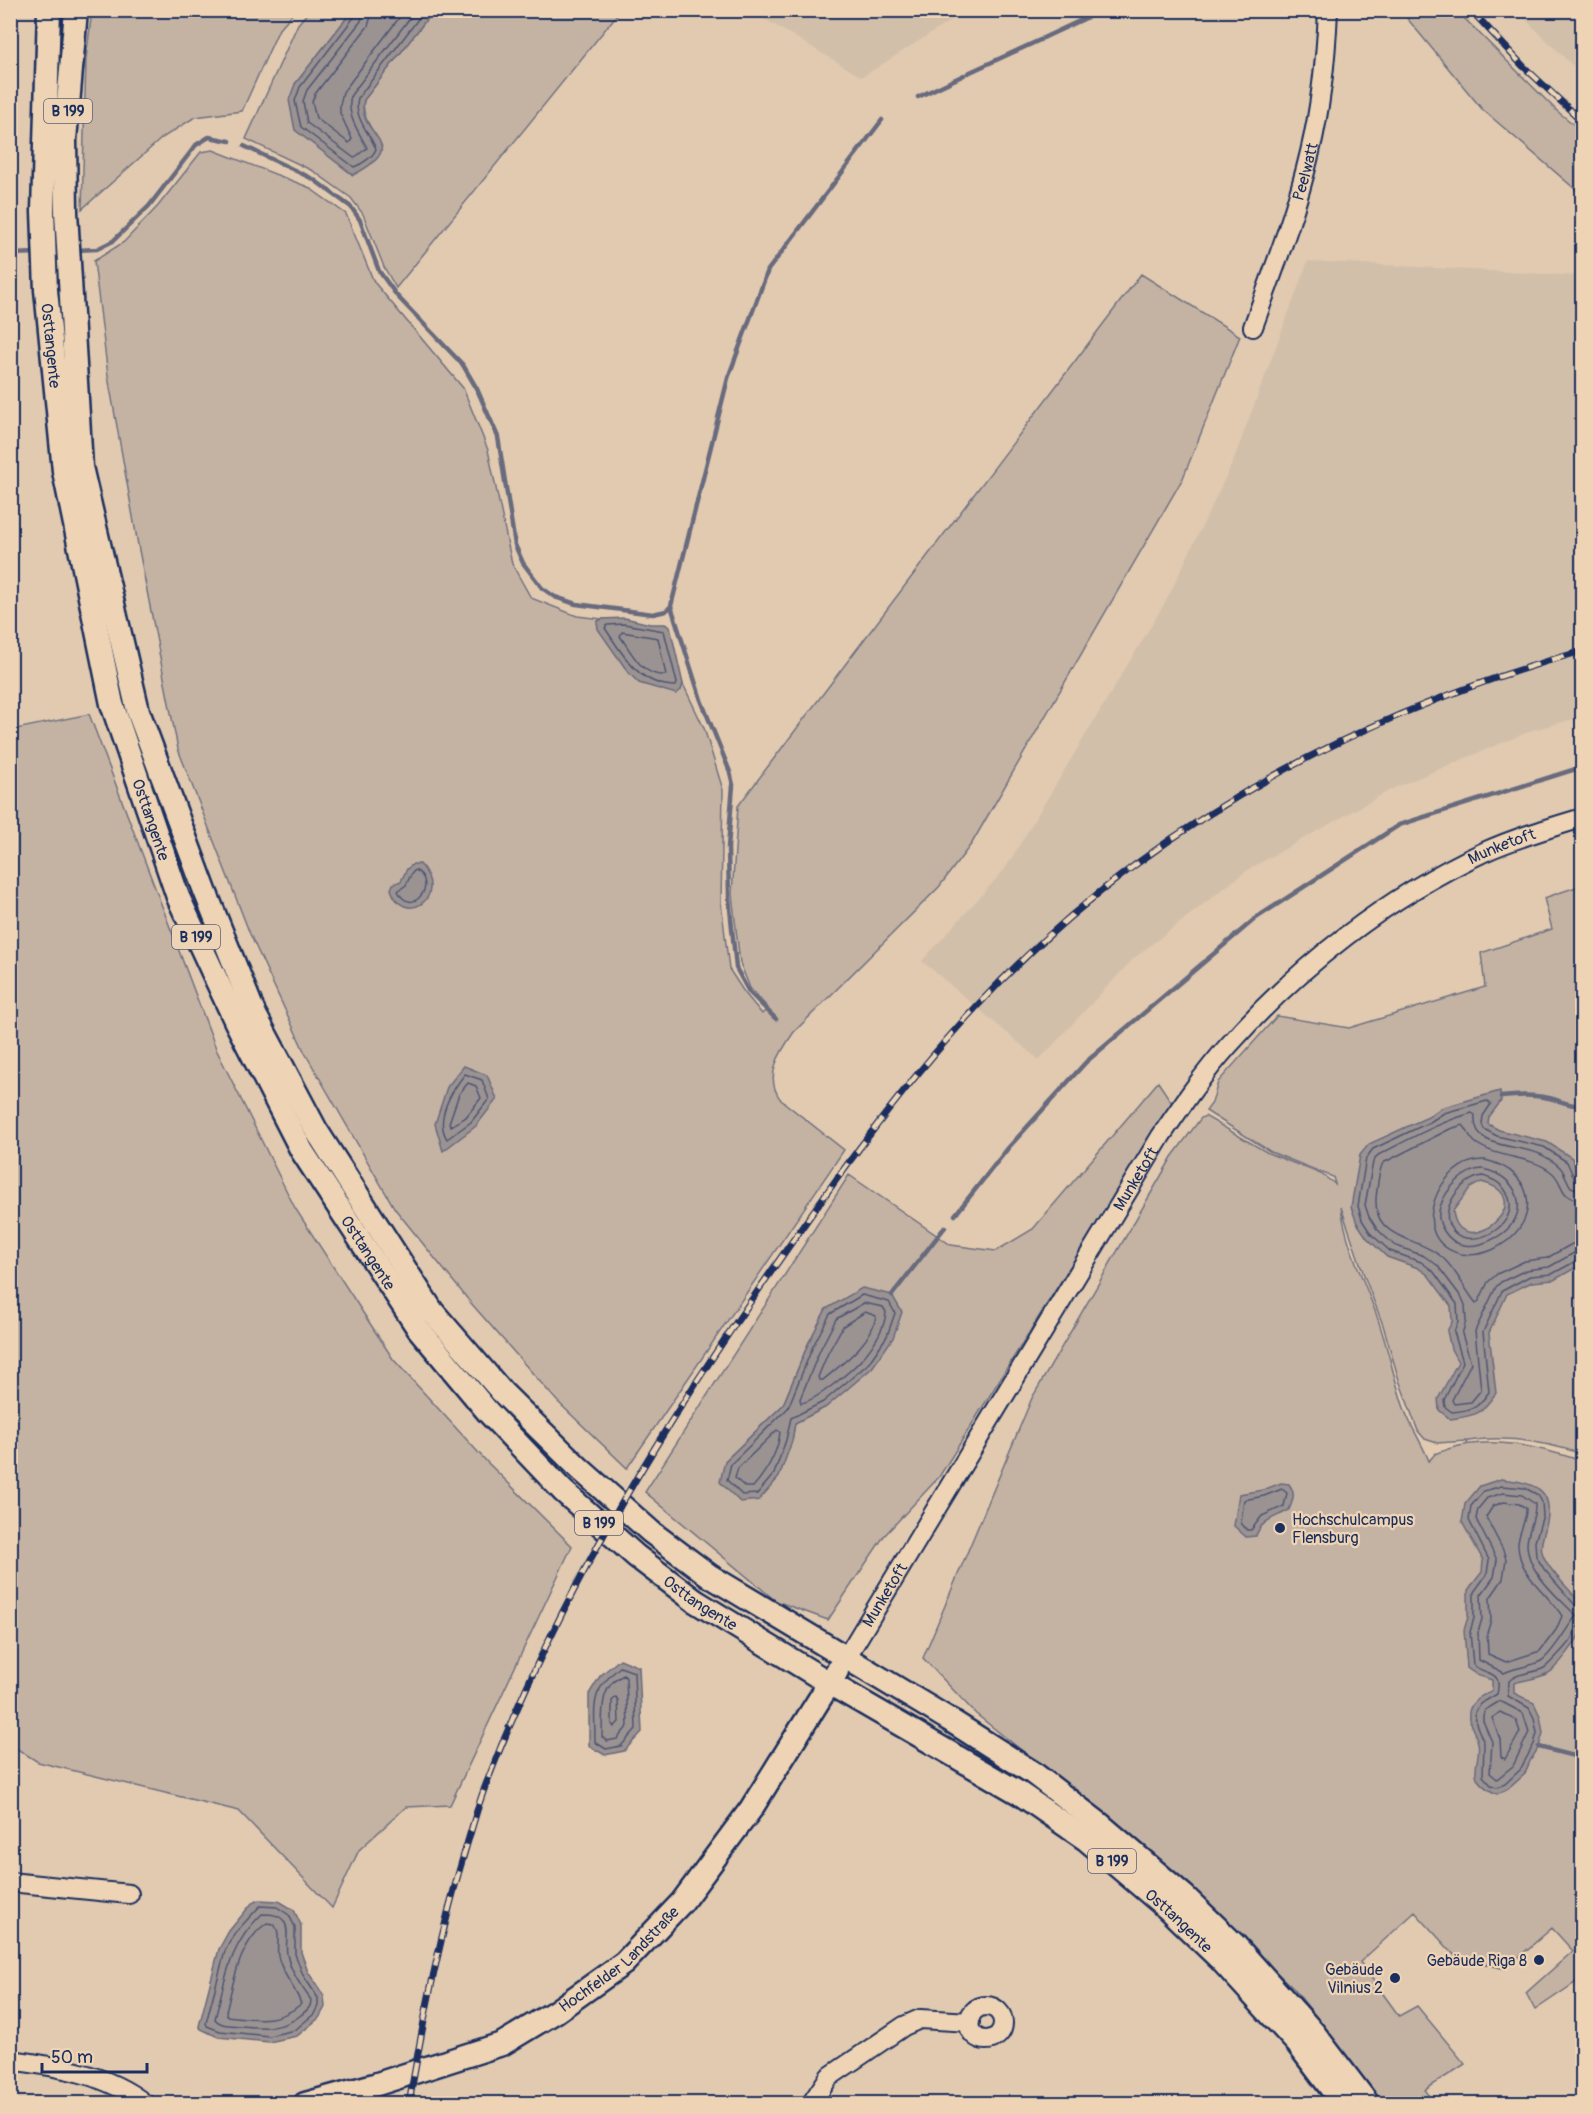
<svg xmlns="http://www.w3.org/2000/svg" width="1593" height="2114" font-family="Pangolin,sans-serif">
  <rect width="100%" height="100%" fill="#e1cab0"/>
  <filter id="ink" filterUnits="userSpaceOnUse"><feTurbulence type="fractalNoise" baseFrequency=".0167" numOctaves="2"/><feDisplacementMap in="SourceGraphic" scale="12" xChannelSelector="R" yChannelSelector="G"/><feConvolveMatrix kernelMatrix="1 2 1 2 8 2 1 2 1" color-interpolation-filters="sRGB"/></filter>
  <g filter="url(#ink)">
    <path fill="#d2bfaa" d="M751,11H966L862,77Z
      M1517,11H1582V75Z
      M1308,261L1582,276V717L1533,730L1394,788L1249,869L1134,958L1039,1060L922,961L1005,869L1166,601L1232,464Z"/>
    <path fill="#c4b3a3" stroke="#707180" stroke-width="1.5" fill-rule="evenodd" d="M92,11V10L295,11L279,29L242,111L195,117L162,138L82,209L86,59Z
      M309,11H352L295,84L382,147C375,133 360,116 364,100L433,11H620L396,288L384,267L363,214L351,198L313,171L246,139L298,24Z
      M1401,11H1457L1557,111L1582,131V195L1482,109Z
      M213,150L308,187L346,214L374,282L463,388L488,450L512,564L531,598L577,616L602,619L597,622L628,672L681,690L683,684L704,728L723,790L721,902L729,969L744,992L762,1014L768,1008L750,988L740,963L732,894L738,806L1141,274L1240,336L1183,478L972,843L939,887L794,1032C780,1052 763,1077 781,1100L844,1150L627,1468L557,1401L470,1302L395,1209L305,1053L250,934L178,749L138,545L108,376L94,261L124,242L158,206L201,152Z
      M89,714L217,1051L295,1208L393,1359L487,1462L572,1546L450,1805L406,1807L359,1850L332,1908L239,1811L38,1762L11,1745V730Z
      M1582,885V1454C1546,1442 1506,1435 1468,1441L1467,1443L1466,1441L1437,1443L1425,1439L1418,1431L1399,1380L1383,1325L1365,1278L1341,1207C1346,1244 1362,1276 1375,1311C1387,1343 1393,1376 1404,1408C1410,1426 1422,1443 1429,1461C1431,1459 1433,1456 1435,1454C1438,1452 1445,1451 1448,1449C1492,1435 1540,1447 1582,1461V1978L1535,2010L1526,1993L1573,1951L1552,1928L1505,1969L1456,1957L1415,1912L1360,1962L1399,2016L1417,2006L1465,2064L1425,2090L1436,2103H1380L1352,2062L1294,1989L1147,1850L976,1714L923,1658L1032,1398L1172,1157L1201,1118L1205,1116L1268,1153L1321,1174L1335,1184L1333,1177L1271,1152L1206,1111L1212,1103L1218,1082L1277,1016L1349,1028L1485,987L1481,953L1552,929L1544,898Z
      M1158,1082L1172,1103L939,1477L884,1536L828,1620L776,1601L645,1492L849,1175L951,1245L996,1251L1033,1229ZM826,1309V1407L795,1423L792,1441L725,1461L783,1405L808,1344Z"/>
    <path fill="#9b9292" stroke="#686a7d" stroke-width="1.5" fill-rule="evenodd" d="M352,11H433L364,100C355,136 415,143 353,175L295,130L289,100L295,84Z
      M625,618L650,624H665L670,627L683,684L681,690L676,694L639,683L628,672L598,629L597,622L602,619Z
      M413,864H420C451,899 402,927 391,889L393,884L401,881L407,869Z
      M464,1066L487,1075L497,1099L476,1126L443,1151L435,1124L447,1087Z
      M1500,1091L1501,1101L1489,1117L1488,1124L1499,1130L1547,1142L1572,1158L1582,1184V1264L1554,1280L1532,1282L1507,1294L1489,1333L1496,1393C1479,1416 1478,1415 1450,1419L1439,1410L1438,1399L1458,1362L1451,1349L1447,1331L1452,1322L1451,1306L1428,1275L1418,1268L1387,1257L1367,1238L1357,1223L1351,1207L1360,1155L1369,1144L1428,1117L1441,1108ZM1481,1182C1546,1197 1460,1267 1453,1211L1470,1188Z
      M862,1288L892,1295L902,1312L893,1338L872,1368L826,1407L795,1423L792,1441L779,1477L759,1500L740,1502L720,1482L725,1461L783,1405L808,1344L826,1309Z
      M1501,1479C1536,1483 1557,1489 1545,1530C1543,1538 1540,1544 1542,1552C1546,1568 1571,1591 1582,1604C1583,1611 1585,1622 1582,1628C1579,1640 1557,1669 1546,1674C1536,1679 1524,1680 1514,1683V1693L1534,1703L1540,1716L1543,1733L1539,1747L1530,1761L1525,1774L1508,1789L1497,1794C1490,1791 1483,1787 1478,1780C1472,1770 1481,1755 1478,1743C1476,1732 1467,1724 1469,1712C1471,1700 1483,1696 1492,1690V1680L1477,1675L1467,1668L1464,1630L1468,1617V1590L1482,1572L1483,1560L1462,1522L1465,1504L1480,1486Z
      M1281,1483L1289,1484C1296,1494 1293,1500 1289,1510C1275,1518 1261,1520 1256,1536L1246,1537L1234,1526L1239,1494L1263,1490Z
      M620,1659L639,1667L642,1732L624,1751L605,1755L589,1746V1694L600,1676Z
      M259,1900L279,1901L294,1910L301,1925V1952L308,1972L324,1996L325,2007L319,2018L297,2036L269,2042L218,2037L201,2029L199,2026L219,1949L229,1931L252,1903Z"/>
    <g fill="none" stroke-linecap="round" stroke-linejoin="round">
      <path stroke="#4e5773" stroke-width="1.5" d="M356,10L355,16L300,87L295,101L301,127L354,167C362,164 373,157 376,149C369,132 353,117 358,98L425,10
        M363,10L361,21L307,90L303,101L307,123L354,158L367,148C358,130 346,116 351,95L416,10
        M373,10L368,26L315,94L312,102L316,118L349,143L352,139L340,113V105L343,92L405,10
        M624,624L664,631L677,683L676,686C639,686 623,655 605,628L607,625Z
        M622,632L658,638L666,675C642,677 632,653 620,636Z
        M415,870C440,883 411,919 398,891L406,885L412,873Z
        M465,1074L482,1080L489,1099L471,1122L447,1139C434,1119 452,1090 465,1074Z
        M468,1083L476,1086L481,1098L466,1117L451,1126L449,1123L459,1094Z
        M1485,1160C1539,1172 1542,1227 1492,1250C1482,1254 1471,1256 1461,1254C1404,1240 1439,1157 1485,1160Z
        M1483,1169C1525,1178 1532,1222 1491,1240C1483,1244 1474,1247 1464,1245C1448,1243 1435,1223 1440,1207C1446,1189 1464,1169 1483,1169Z
        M1483,1176C1492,1179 1500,1182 1505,1190C1527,1222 1473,1253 1453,1231C1436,1212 1461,1178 1483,1176Z
        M1582,1183L1575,1180L1567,1162L1544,1147L1497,1136L1484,1129L1482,1124L1483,1116L1491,1104L1487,1101L1444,1113L1430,1122L1373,1149L1366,1158L1358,1206L1362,1220L1371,1234L1390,1251L1421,1262L1433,1271L1457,1304L1458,1322L1454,1332L1463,1362L1444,1400L1445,1407L1452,1412C1473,1410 1477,1409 1489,1392L1483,1332L1502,1291L1530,1276L1552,1274L1578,1260L1582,1259
        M1582,1191L1571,1187C1567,1182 1566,1176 1562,1170C1559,1164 1550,1160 1544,1156C1523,1143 1471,1152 1475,1115L1472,1113C1439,1122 1408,1140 1378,1155L1373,1162L1365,1205L1369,1217L1377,1229L1394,1245L1424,1256L1437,1265L1462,1298L1465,1305L1466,1321L1462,1334L1471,1363L1452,1400L1454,1404L1471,1402L1481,1390L1475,1331L1496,1287L1501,1282L1526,1270L1549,1267L1574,1253L1582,1252
        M1582,1200C1557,1199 1565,1181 1550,1171C1528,1155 1498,1159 1476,1143C1469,1138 1468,1130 1463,1125L1450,1129L1383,1163C1379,1170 1378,1181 1377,1190C1368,1242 1417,1234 1443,1258C1457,1271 1465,1290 1476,1303L1479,1301L1488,1282L1497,1274L1525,1261L1547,1258L1572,1244L1582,1243
        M862,1295L889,1302L895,1313L887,1336L868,1364L823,1402L791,1418L786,1440L774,1474L757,1494L742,1495L727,1480L731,1464L788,1408L813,1346L830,1314Z
        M864,1303L883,1307L886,1312C885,1329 873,1346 862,1359C851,1371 816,1401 801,1403L800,1399L820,1350L836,1319Z
        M865,1312L876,1316C872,1343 843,1363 823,1380H820L818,1377L828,1353L843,1326Z
        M777,1430L780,1432C778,1453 766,1472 753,1487H745L735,1478L738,1468Z
        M1282,1489L1287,1493L1284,1506L1262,1516L1251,1530H1247L1241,1523L1244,1500L1264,1496Z
        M1503,1493L1522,1495L1535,1504C1536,1518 1527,1531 1527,1545C1528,1574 1559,1597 1576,1616C1567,1627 1552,1655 1541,1661C1530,1667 1516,1667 1504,1673L1479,1660L1478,1632L1482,1619L1481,1595L1494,1577L1497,1560L1476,1519L1478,1509L1487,1498Z
        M1504,1502L1519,1504L1526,1508C1527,1521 1518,1532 1518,1545C1519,1576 1547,1592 1562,1616L1556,1630L1540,1651L1506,1662L1488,1654L1487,1633L1491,1620L1490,1598L1503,1579L1506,1559L1503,1550L1486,1517L1493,1506Z
        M1582,1608L1575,1605L1544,1569L1536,1556L1535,1542L1543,1515L1542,1502L1538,1495L1525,1488L1502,1486L1484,1491L1471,1506L1469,1520L1489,1560L1487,1574L1474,1592V1618L1470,1632L1473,1665C1487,1676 1503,1670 1497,1694L1480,1704L1475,1713L1476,1724L1484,1743L1483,1776L1491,1785L1497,1787L1505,1784L1520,1770L1534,1744L1537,1733L1534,1718L1529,1708L1508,1696L1509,1681C1517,1672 1533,1674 1544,1668C1549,1665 1566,1646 1570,1641C1573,1637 1574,1632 1575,1628L1582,1625
        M620,1667L634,1672L636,1729L621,1746L606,1749L595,1742C595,1704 589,1692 620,1667Z
        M624,1675L626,1678L628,1726L617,1739L607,1741L602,1737C603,1714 598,1685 624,1675Z
        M616,1697L618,1700L619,1722L614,1727L612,1724V1701Z
        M1500,1701L1523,1713L1529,1732L1513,1766L1497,1779L1490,1773L1492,1742L1483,1721V1715L1485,1710Z
        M1500,1712L1516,1720L1520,1732L1505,1759L1501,1757L1500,1739L1492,1718Z
        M260,1906L277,1907L289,1915L295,1927V1954L303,1975L318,1998V2006L314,2014L295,2030L269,2036L220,2031L207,2026L206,2023L225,1951L234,1934Z
        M262,1914C270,1914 279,1914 284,1921C290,1930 285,1943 287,1954C290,1971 301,1986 311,2000C311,2008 307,2010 301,2015C283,2030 263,2028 241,2026C232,2025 220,2026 215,2019C226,1977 229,1945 262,1914Z
        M267,1923L273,1924C282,1931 276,1945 278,1956C282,1975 296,1988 301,2004C278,2024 256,2019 227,2016L226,2012C234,1981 239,1942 267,1923Z"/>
      <path stroke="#686a7d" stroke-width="4.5" d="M1043,38L1103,10
        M968,73L1040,40
        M918,97L964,75
        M244,146L313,179L351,207L360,220L379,271L397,296L463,365L477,389L498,437L515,545L523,563L542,588L555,597L576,604L653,614L666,611L671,606
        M76,250L97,249L113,241L149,206L196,145L209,137L230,141
        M10,254L38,253
        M776,1019L749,992L736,968L729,898L728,847L733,785L730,772L701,700L671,606L728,378L768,270L882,120
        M1501,1097C1517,1095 1533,1094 1549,1098C1561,1101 1570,1106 1582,1106
        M955,1215L1009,1147L1086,1062L1256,918L1399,825L1582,767
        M892,1295L945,1227
        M1539,1747L1582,1758"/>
      <defs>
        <g id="minor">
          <path id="s1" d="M1253,327C1274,269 1296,212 1310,152C1321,106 1326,58 1328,10"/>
          <path id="s2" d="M846,1658L1161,1136C1182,1105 1203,1074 1229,1045C1299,966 1387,897 1484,852C1515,838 1549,828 1582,818"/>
          <path d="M10,1882L129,1894"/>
          <circle cx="986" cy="2023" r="17"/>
          <path d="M10,2060C56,2066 108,2074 145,2104"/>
          <path d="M811,2104L829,2077L904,2026L920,2019L970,2022"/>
        </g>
        <g id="major">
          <path id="s3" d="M49,10L43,211L46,290L64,471L112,704L178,897L236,1022L302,1151L418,1328L488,1412L563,1491L636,1556L695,1601L829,1683L1019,1793L1087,1840L1167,1908L1220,1959L1297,2043L1343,2104"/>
          <path d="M76,10L65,140L66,212L81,467L138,711L205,891L254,1013L316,1130L432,1311L502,1392L579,1468L651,1532L710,1576L950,1720L1033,1773L1101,1825L1183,1895L1236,1946L1313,2032L1368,2104"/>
          <path id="s4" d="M305,2104L374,2085L502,2044L555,2012L624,1963L682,1902L751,1809L837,1671"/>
        </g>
      </defs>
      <use href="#minor" stroke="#1b2f5e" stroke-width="22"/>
      <use href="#major" stroke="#1b2f5e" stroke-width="27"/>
      <use href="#minor" stroke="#eed4b5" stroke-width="18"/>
      <use href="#major" stroke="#eed4b5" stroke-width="22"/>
      <defs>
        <path id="rail" d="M1471,10L1523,66L1582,121
          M409,2104C424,2016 441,1929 467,1844C473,1825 478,1805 485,1787C552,1611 648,1449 755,1295C824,1195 894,1095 977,1006C1142,829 1352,716 1582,651"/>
      </defs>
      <use href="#rail" stroke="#1b2f5e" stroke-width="7"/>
      <use href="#rail" stroke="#eed4b5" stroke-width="4.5" stroke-dasharray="14" stroke-linecap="butt"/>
    </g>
  </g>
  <g fill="#1b2f5e" stroke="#eed4b5" stroke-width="2">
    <circle cx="1280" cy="1528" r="6"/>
    <circle cx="1539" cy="1960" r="6"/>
    <circle cx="1395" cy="1978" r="6"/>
  </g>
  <g text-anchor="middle" stroke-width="4.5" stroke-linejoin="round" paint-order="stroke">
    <g fill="#eed4b5" stroke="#5a6078" stroke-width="1.5">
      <rect x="44" y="99" width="48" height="24" rx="4.5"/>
      <rect x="172" y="925" width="48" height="24" rx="4.5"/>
      <rect x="575" y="1511" width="48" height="24" rx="4.5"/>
      <rect x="1088" y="1849" width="48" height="24" rx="4.5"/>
    </g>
    <g font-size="15" font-weight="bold" fill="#1b2f5e">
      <text x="68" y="116">B 199</text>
      <text x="196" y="942">B 199</text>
      <text x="599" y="1528">B 199</text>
      <text x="1112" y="1866">B 199</text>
    </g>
    <g font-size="16" fill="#1b2f5e" stroke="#eed4b5">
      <text dy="6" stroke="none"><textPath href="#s1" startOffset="164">Peelwatt</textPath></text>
      <text dy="6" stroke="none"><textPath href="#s3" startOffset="336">Osttangente</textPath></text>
      <text dy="6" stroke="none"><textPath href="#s3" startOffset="822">Osttangente</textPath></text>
      <text dy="6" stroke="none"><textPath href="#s2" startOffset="1064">Munketoft</textPath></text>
      <text dy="6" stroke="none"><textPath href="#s2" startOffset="560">Munketoft</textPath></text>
      <text dy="6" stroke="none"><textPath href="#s3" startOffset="1308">Osttangente</textPath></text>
      <text dy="6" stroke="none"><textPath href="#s2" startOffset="74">Munketoft</textPath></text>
      <text dy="6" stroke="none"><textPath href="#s3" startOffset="1794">Osttangente</textPath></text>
      <text dy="6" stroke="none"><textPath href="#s3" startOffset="2370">Osttangente</textPath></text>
      <text dy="6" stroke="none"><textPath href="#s4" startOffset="351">Hochfelder Landstraße</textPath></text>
    </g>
    <g font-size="16" fill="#1b2f5e" stroke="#eed4b5" text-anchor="end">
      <text x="1292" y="1525" text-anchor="start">Hochschulcampus<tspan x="1292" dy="18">Flensburg</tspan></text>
      <text x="1527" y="1966">Gebäude Riga 8</text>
      <text x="1383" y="1975">Gebäude<tspan x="1383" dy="18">Vilnius 2</tspan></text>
    </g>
  </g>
  <rect width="1593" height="2114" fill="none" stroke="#eed4b5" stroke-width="36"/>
  <rect x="18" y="18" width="1557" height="2078" fill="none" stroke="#1b2f5e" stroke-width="2" filter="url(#ink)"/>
  <path d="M42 2063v9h105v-9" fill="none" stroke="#1b2f5e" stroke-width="3"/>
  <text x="51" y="2063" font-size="18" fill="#1b2f5e" stroke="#eed4b5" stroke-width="4.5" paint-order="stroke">50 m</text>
</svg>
